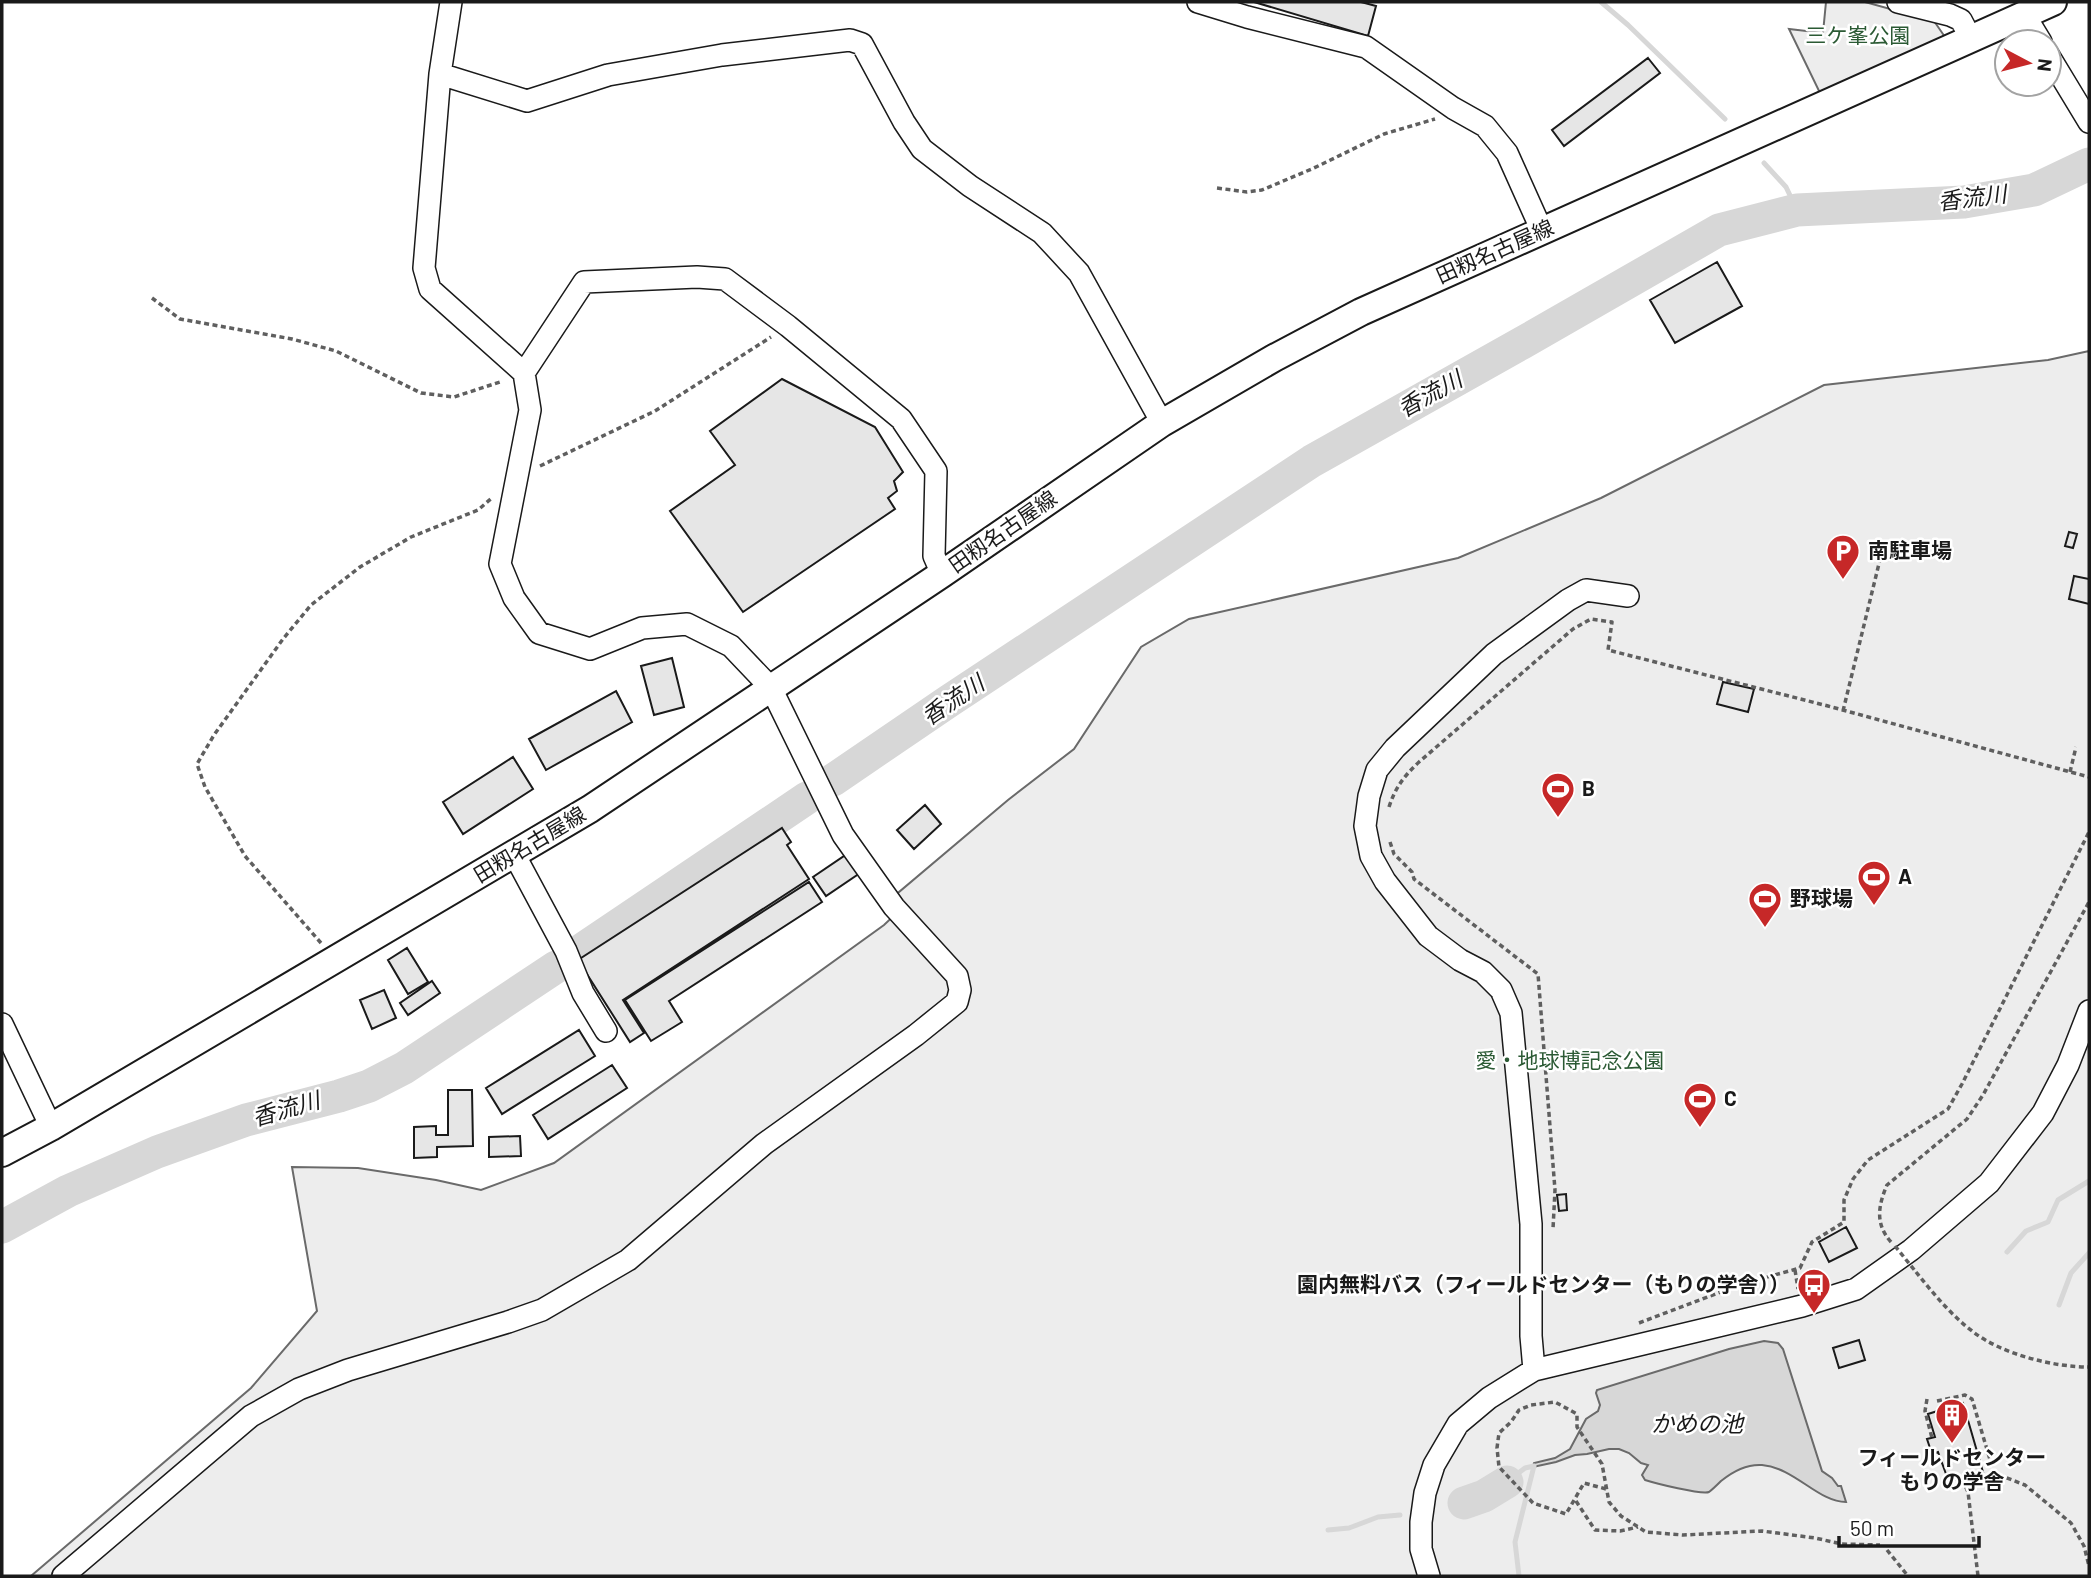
<svg xmlns="http://www.w3.org/2000/svg" width="2091" height="1578" font-family="Barlow,'Noto Sans JP',sans-serif">
  <rect width="100%" height="100%" fill="#fff"/>
  <path fill="#ededed" stroke="#6a6a6a" stroke-width="2" d="M1826,2H1865L1934,21L1945,37L1820,93L1789,29L1823,33Z
    M2089,351V1576H31L251,1388L317,1311L292,1167L358,1168L436,1180L481,1190L554,1163L884,925L901,909L892,898L1008,800L1074,749L1141,647L1189,619L1458,558L1601,498L1824,385L2048,360Z"/>
  <path fill="#d7d7d7" stroke="#6a6a6a" stroke-width="2" d="M1764,1341L1778,1343L1783,1349L1822,1471L1832,1478L1838,1486H1841L1846,1502C1818,1502 1795,1468 1762,1465C1747,1464 1732,1472 1721,1481C1718,1484 1713,1489 1709,1492C1702,1495 1654,1483 1645,1480L1642,1475L1648,1465L1641,1463L1629,1453L1619,1449H1609L1587,1454L1575,1455L1556,1462L1533,1467L1534,1463L1555,1458L1570,1449L1586,1419L1598,1411L1600,1405L1596,1393L1597,1390L1729,1349Z"/>
  <g fill="none" stroke-linecap="round" stroke-linejoin="round">
    <path stroke="#d7d7d7" stroke-width="5" d="M1601,2L1628,25L1725,119
      M1764,163L1786,187L1797,210
      M2007,1252L2026,1231L2048,1222L2058,1200L2089,1181
      M2059,1305L2071,1273L2089,1253
      M1513,1477L1525,1468L1534,1466
      M1328,1530L1349,1528L1378,1517L1400,1515
      M1519,1576L1515,1542L1534,1466"/>
    <path stroke="#d7d7d7" stroke-width="33" d="M833,780L949,701L1312,461L1522,343L1719,230L1797,210L1964,202L2034,190L2089,164
      M571,957L807,798
      M2,1227L68,1191L157,1152L246,1120L339,1096L369,1086L404,1068L556,967
      M1464,1503L1484,1496L1507,1482"/>
  </g>
  <path fill="#e6e6e6" stroke="#1a1a1a" stroke-width="2" d="M1254,2H1361L1376,6L1368,36Z
    M1648,58L1660,73L1564,146L1552,130Z
    M1717,262L1742,306L1675,343L1650,300Z
    M782,379L875,427L903,472L894,481L897,491L888,498L895,509L743,612L670,511L735,465L710,431Z
    M2069,532L2077,534L2073,548L2065,546Z
    M2074,576L2089,579V604L2069,599Z
    M672,658L684,707L654,715L641,666Z
    M1723,682L1754,689L1748,712L1717,704Z
    M616,691L632,722L546,770L529,739Z
    M513,757L533,789L463,834L443,802Z
    M925,805L941,824L914,849L897,830Z
    M782,828L791,842L787,845L809,879L623,1000L644,1033L630,1042L578,960Z
    M850,852L863,871L826,896L813,877Z
    M809,882L822,902L669,1001L682,1022L651,1041L625,1000Z
    M407,948L428,982L408,994L388,960Z
    M432,981L440,993L408,1015L400,1003Z
    M384,990L396,1018L372,1029L360,1000Z
    M579,1030L595,1056L502,1114L486,1088Z
    M612,1065L627,1088L548,1139L533,1115Z
    M448,1090H472L473,1146L437,1147V1157L414,1158V1127L436,1126V1135H448Z
    M520,1136L521,1156L489,1157V1137Z
    M1566,1194L1567,1210L1559,1211L1557,1195Z
    M1846,1227L1857,1248L1829,1262L1819,1242Z
    M1859,1340L1865,1360L1839,1368L1833,1348Z
    M1963,1403L1983,1472L1954,1480L1952,1473L1946,1474L1938,1452L1932,1454L1927,1439L1935,1437L1928,1414Z"/>
  <g fill="none" stroke-linecap="round" stroke-linejoin="round">
    <defs>
      <path id="minor" d="M451,2L440,74L424,268L430,289L524,373
        M1198,2L1247,17L1366,47L1453,108L1485,126L1507,153L1542,231
        M1898,2L1950,15L1961,20L1971,39
        M2024,14L2041,42
        M2049,56L2089,122
        M440,74L527,101L608,75L722,55L850,40L862,44L904,122L922,149L970,186L1042,233L1079,273L1162,423
        M514,854L566,951L583,993L606,1031
        M2,1024L51,1127
        M1534,1370L1531,1336V1224L1511,1013L1501,990L1483,972L1460,960L1428,936L1385,881L1371,856L1365,826L1369,796L1377,770L1395,748L1494,654L1568,600L1586,590L1628,596
        M63,1576L251,1416L299,1389L348,1370L508,1322L542,1310L628,1260L764,1144L916,1035L957,1002L960,990L957,976L894,907L843,835L771,688L731,646L687,624L642,628L590,649L539,633L514,598L500,564L530,410L524,373L584,282L697,277L725,279L788,326L901,419L936,471L934,556L942,574
        M1429,1576L1421,1549V1522L1425,1493L1434,1465L1458,1424L1489,1398L1534,1370L1802,1306L1856,1289L1911,1250L1989,1183L2043,1113L2068,1065L2089,1011"/>
      <path id="major" d="M2,1153L51,1127L590,809L942,574L1162,423L1274,358L1361,312L2053,2"/>
    </defs>
    <use href="#minor" stroke="#1a1a1a" stroke-width="24"/>
    <use href="#major" stroke="#1a1a1a" stroke-width="30"/>
    <path stroke="#5f5f5f" stroke-width="3.5" stroke-dasharray="5 3.5" stroke-linecap="butt" d="M1217,188L1247,192L1262,190L1314,168L1384,134L1435,119
      M152,298L180,319L292,339L336,351L421,393L454,397L503,381
      M540,466L655,411L771,337
      M1843,711L1885,539
      M2070,772L2076,747
      M1389,807C1395,788 1404,776 1419,762L1573,629L1591,619L1612,622L1608,650L1828,706L2089,777
      M1390,842L1394,854L1412,872L1414,879L1538,974L1555,1190L1553,1229
      M321,943L245,856L205,787L197,764L214,735L283,639L311,605L360,567L411,537L478,510L493,497
      M1891,1242C1875,1224 1878,1206 1887,1185L1967,1119L1983,1095L2089,902
      M1795,1270L1798,1289
      M1916,1272C1933,1293 1950,1314 1972,1331C2001,1354 2053,1367 2089,1367
      M1639,1323L1742,1284L1800,1268L1812,1242L1844,1222V1200L1853,1179L1868,1160L1948,1109L1962,1084L2089,832
      M1927,1399L1925,1411L1932,1438
      M1937,1401L1965,1395L1972,1399L1994,1473L2025,1485L2071,1523L2084,1546L2089,1566
      M1962,1479L1968,1492L1978,1576
      M1606,1489L1584,1483L1566,1514L1533,1503L1499,1467L1497,1448L1499,1433L1511,1422L1519,1410L1531,1405L1555,1402L1577,1414V1427L1602,1464L1609,1502L1621,1516L1646,1532L1683,1535L1762,1531L1815,1538L1842,1544L1880,1545
      M1576,1501L1595,1530L1620,1531L1638,1527
      M1887,1550L1908,1576"/>
    <use href="#minor" stroke="#fff" stroke-width="21"/>
    <use href="#major" stroke="#fff" stroke-width="26"/>
    <path stroke="#5f5f5f" stroke-width="3.5" stroke-dasharray="5 3.5" stroke-linecap="butt" d="M1895,1246L1916,1272"/>
  </g>
  <defs>
    <symbol id="parking-pin" viewBox="-11 -11 22 30"><path d="M0 17L-7.5 6A9.5 9.5 0 1 1 7.5 6Z" fill="#c62828" stroke="#fff"/><path d="M-3.5-5.5H1a3.5 3.5 0 0 1 0 7H-1V5.5H-3.5ZM-1-3.4V-.6H.8a1.4 1.4 0 0 0 0-2.8Z" fill="#fff"/></symbol>
    <symbol id="stadium-pin" viewBox="-11 -11 22 30"><path d="M0 17L-7.5 6A9.5 9.5 0 1 1 7.5 6Z" fill="#c62828" stroke="#fff"/><path d="M0-5a6.5 5 0 1 0 0 10a6.5 5 0 1 0 0-10ZM-3.5-1.8h7v3.6h-7Z" fill="#fff"/></symbol>
    <symbol id="bus-pin" viewBox="-11 -11 22 30"><path d="M0 17L-7.5 6A9.5 9.5 0 1 1 7.5 6Z" fill="#c62828" stroke="#fff"/><path d="M-5-6H5V4H4V6H2V4H-2V6H-4V4H-5ZM-3.5-4V0h7V-4ZM-3.5 1.2v1.5H-2V1.2ZM2 1.2v1.5H3.5V1.2Z" fill="#fff"/></symbol>
    <symbol id="building-pin" viewBox="-11 -11 22 30"><path d="M0 17L-7.5 6A9.5 9.5 0 1 1 7.5 6Z" fill="#c62828" stroke="#fff"/><path d="M-4-6H4V6H1V3H-1V6H-4ZM-2.5-4.3h1.7v1.8h-1.7ZM.8-4.3h1.7v1.8H.8ZM-2.5-1h1.7V.8h-1.7ZM.8-1h1.7V.8H.8Z" fill="#fff"/></symbol>
  </defs>
  <g fill-rule="evenodd">
    <use href="#parking-pin" x="1824" y="532" width="38" height="52"/>
    <use href="#stadium-pin" x="1539" y="770" width="38" height="52"/>
    <use href="#stadium-pin" x="1855" y="858" width="38" height="52"/>
    <use href="#stadium-pin" x="1746" y="880" width="38" height="52"/>
    <use href="#stadium-pin" x="1681" y="1080" width="38" height="52"/>
    <use href="#bus-pin" x="1795" y="1266" width="38" height="52"/>
    <use href="#building-pin" x="1933" y="1396" width="38" height="52"/>
  </g>
  <g text-anchor="middle" stroke-width="5" stroke-linejoin="round" paint-order="stroke">
    <g font-size="21" fill="#2b5a34" stroke="#fff">
      <text x="1858" y="43">三ケ峯公園</text>
      <text x="1570" y="1068">愛・地球博記念公園</text>
    </g>
    <g font-size="21" fill="#1a1a1a" stroke="#fff">
      <text transform="translate(1495 252) rotate(-24)" y="7">田籾名古屋線</text>
      <text transform="translate(1003 532) rotate(-35)" y="7">田籾名古屋線</text>
      <text transform="translate(530 845) rotate(-31)" y="7">田籾名古屋線</text>
    </g>
    <g font-size="21" font-weight="bold" fill="#1a1a1a" stroke="#fff" text-anchor="start">
      <text x="1868" y="558">南駐車場</text>
      <text x="1582" y="796">B</text>
      <text x="1898" y="884">A</text>
      <text x="1790" y="906">野球場</text>
      <text x="1724" y="1106">C</text>
      <text x="1790" y="1292" text-anchor="end">園内無料バス（フィールドセンター（もりの学舎））</text>
      <text x="1952" y="1465" text-anchor="middle">フィールドセンター<tspan x="1952" dy="24">もりの学舎</tspan></text>
    </g>
    <g font-size="23" font-style="italic" fill="#1a1a1a" stroke="#fff">
      <text transform="translate(1972 198) rotate(-7)" y="8">香流川</text>
      <text transform="translate(1430 394) rotate(-29)" y="8">香流川</text>
      <text transform="translate(953 700) rotate(-34)" y="8">香流川</text>
      <text transform="translate(286 1109) rotate(-16)" y="8">香流川</text>
      <text x="1697" y="1432">かめの池</text>
    </g>
  </g>
  <rect width="2091" height="1578" fill="none" stroke="#1a1a1a" stroke-width="7"/>
  <g transform="translate(2028 63) rotate(97)"><circle r="33" fill="#ffffff" stroke="#a3a3a3" stroke-width="2"/>
  <path d="M0-5L12 26L0 18L-12 26Z" fill="#c62828"/>
  <text y="-10" font-size="19" font-weight="bold" text-anchor="middle" fill="#1a1a1a">N</text>
  </g>
  <path d="M1839 1536v10h140v-10" fill="none" stroke="#1a1a1a" stroke-width="3.5"/>
  <text x="1850" y="1536" font-size="21" fill="#1a1a1a" stroke="#ffffff" stroke-width="5" paint-order="stroke">50 m</text>
</svg>
